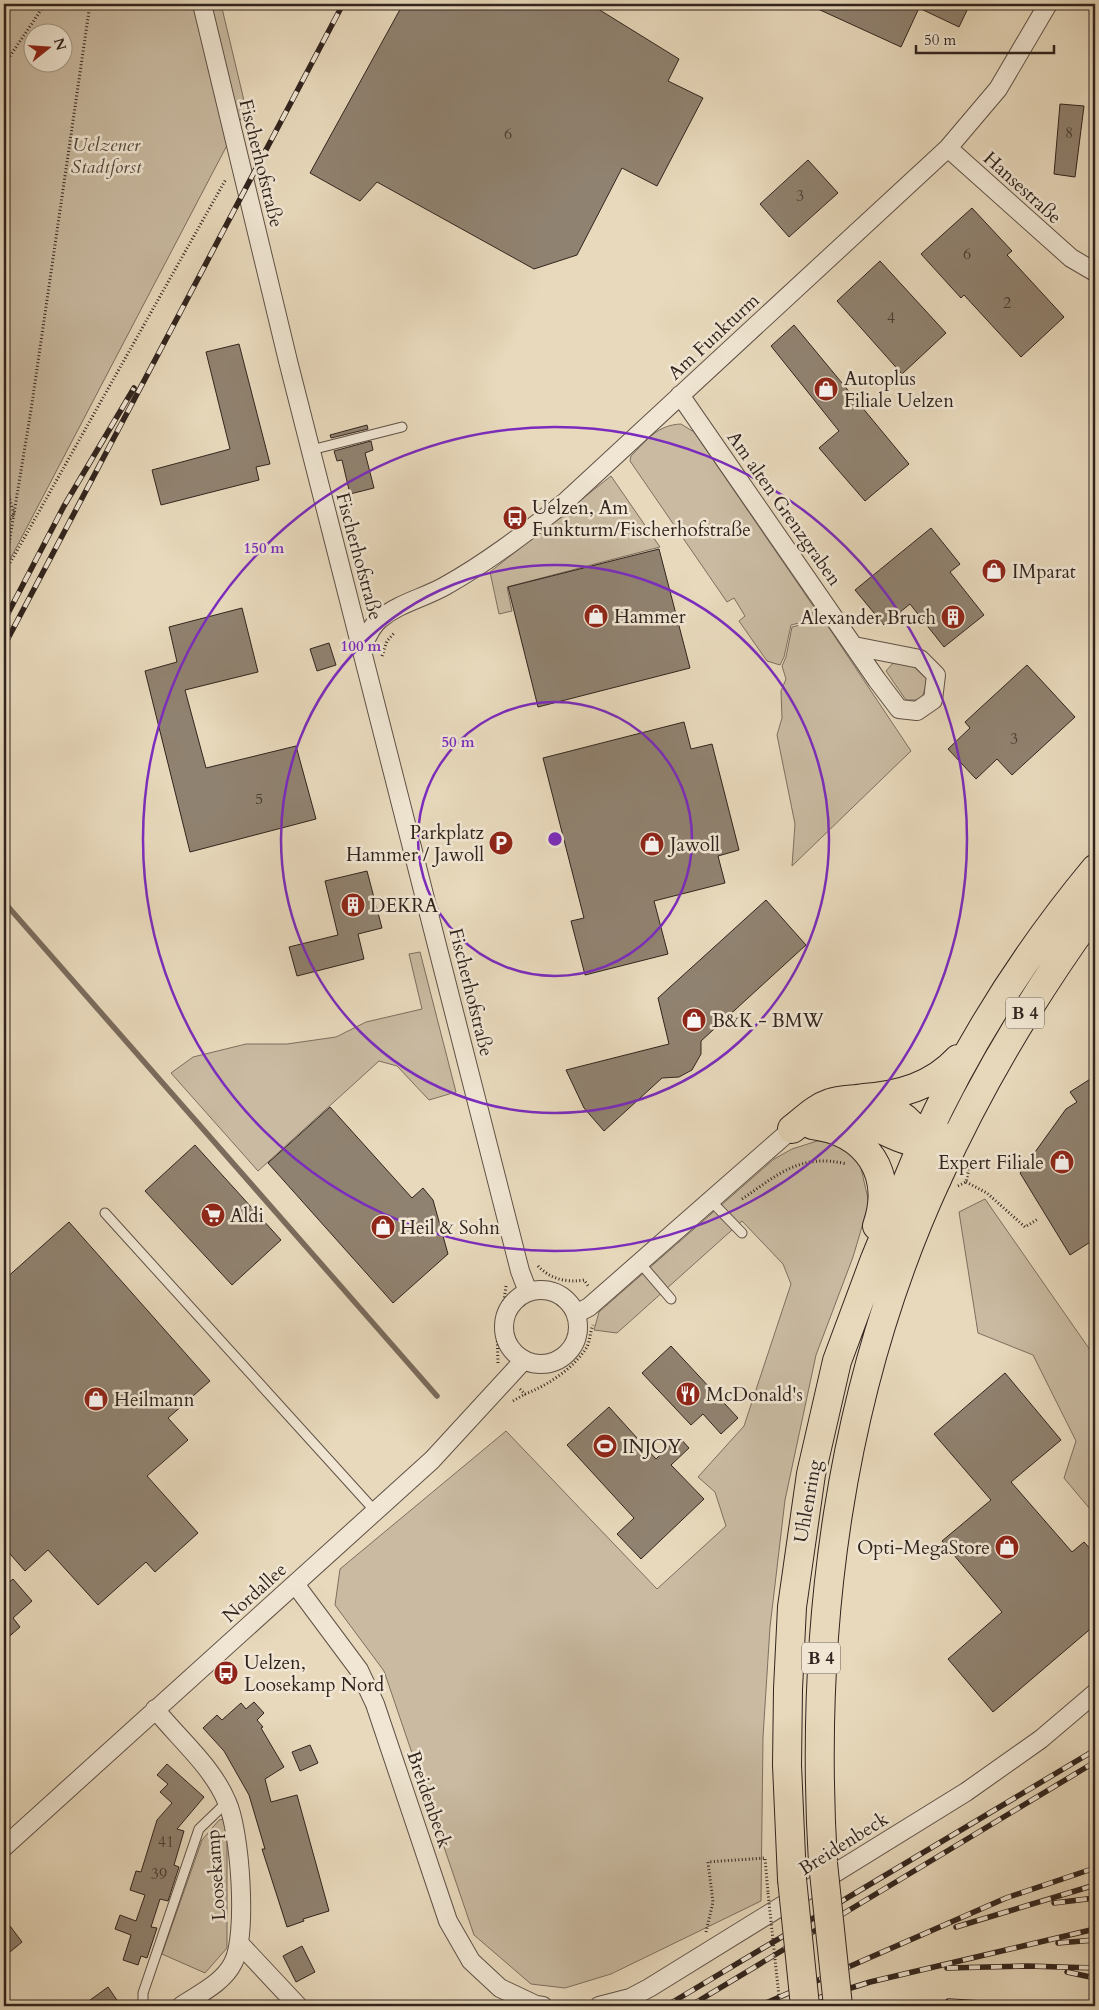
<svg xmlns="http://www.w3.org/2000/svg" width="1099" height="2010" font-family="Cardo,serif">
  <rect width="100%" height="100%" fill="#e8d9bc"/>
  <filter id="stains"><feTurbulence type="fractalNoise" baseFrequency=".004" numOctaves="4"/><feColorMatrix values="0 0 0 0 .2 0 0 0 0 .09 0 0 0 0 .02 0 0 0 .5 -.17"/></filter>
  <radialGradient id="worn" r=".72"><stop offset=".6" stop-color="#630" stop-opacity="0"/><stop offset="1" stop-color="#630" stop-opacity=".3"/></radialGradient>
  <path fill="#c9baa1" stroke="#7d6f60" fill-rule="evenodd" d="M4,4H221L246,109L4,571ZM32,32H62V62H32Z
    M681,424L694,432L818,613H805L799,623L791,625L784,657L780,665L767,661L739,621L745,616L734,598L727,602L630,461L631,456C647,440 657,425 681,424Z
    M611,476L660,547L507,587L512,611L499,614L490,572Z
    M806,614L821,616L911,751L792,866L795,824L777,735L782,718L781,691L786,679L782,666L786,657L792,627L800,625Z
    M894,662L911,664L928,680L921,700H906L886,671Z
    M420,952L456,1092L429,1100L397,1066L379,1061L258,1171L171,1073L193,1057L246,1044H287L336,1037L366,1022L422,1009L409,954Z
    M817,1141L836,1143L851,1151L860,1164L869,1203L853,1257L816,1355L785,1500L770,1627L763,1737L761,1901L611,1974L565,1988L531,1984L474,1935L384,1671L335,1605L340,1569L506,1431L657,1589L726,1526L715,1492L698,1477L744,1426L791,1284L783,1264L742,1221L617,1333L594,1330L599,1312L774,1159L792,1149Z
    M985,1199L1095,1357V1515L1064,1478L1076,1441L1033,1355L978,1333L959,1212Z
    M227,1818V1948L205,1973L162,1954L202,1840L219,1820Z"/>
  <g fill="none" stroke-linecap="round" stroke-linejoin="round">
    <path stroke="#7a6b5c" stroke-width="5.5" d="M4,902L437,1396"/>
  </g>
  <path fill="#908270" stroke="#31241e" d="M403,4H590L679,59L668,81L703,98L657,186L622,168L577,255L534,269L377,182L360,201L310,173Z
    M807,4H970L959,27L919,8L901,47Z
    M1060,104L1084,106L1075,177L1054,174Z
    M808,160L838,193L789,237L760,204Z
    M972,208L1012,251L1007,255L1064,317L1021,357L964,295L961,298L921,254Z
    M880,261L946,333L902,374L837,301Z
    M794,325L909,464L865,501L819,448L839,431L771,346Z
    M239,344L270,464L256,467L259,480L161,505L152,470L230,449L206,352Z
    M367,425L368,429L331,438L330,435Z
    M371,441L373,450L365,453L374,488L350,494L342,460L337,461L334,451Z
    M931,528L960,564L950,572L984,615L944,647L910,604L884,625L855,590Z
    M659,549L690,668L538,707L508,587Z
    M242,608L258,672L185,690L206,768L296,746L316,819L190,852L145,671L177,662L169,627Z
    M329,643L336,665L317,671L310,649Z
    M1027,665L1075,717L1012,775L997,759L976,779L948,749L970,728L965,722Z
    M684,722L691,749L712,744L739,850L718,856L725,883L654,901L668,954L585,975L571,921L584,918L543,758Z
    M367,871L382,928L358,934L364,959L297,976L289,947L338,935L325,881Z
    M766,900L806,945L701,1041V1054L692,1070L679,1077L662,1078L604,1131L584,1108L566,1070L669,1044L658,998Z
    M1095,1076V1239L1070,1255L1020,1173L1066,1109L1077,1102L1070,1092Z
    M330,1107L412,1198L423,1188L433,1200L448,1254L393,1303L268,1163Z
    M195,1145L281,1240L232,1285L145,1191Z
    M69,1222L210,1381L168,1418L188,1440L147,1476L198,1533L155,1572L146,1562L98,1605L48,1550L25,1571L4,1547V1280Z
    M671,1346L738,1418L721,1434L703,1414L691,1425L642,1373Z
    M1005,1373L1061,1440L1011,1482L1072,1552L1084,1542L1095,1554V1625L993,1712L948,1659L1002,1612L942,1541L991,1500L934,1434Z
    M609,1407L656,1459L679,1437L689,1448L671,1465L704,1499L641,1559L617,1534L634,1518L567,1445Z
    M13,1579L32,1601L13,1618L20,1627L4,1641V1586Z
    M254,1702L264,1713L257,1720L263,1727L261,1728L284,1767L265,1779L271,1802L297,1795L329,1911L303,1919L304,1921L287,1927L262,1849H265L249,1795L224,1751L203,1728L217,1715L222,1720L241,1703L246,1709Z
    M310,1745L318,1763L300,1771L292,1752Z
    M167,1764L204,1797L177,1829L184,1831L174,1865L179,1867L168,1901L160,1899L151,1927L157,1928L147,1958L141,1956L138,1965L123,1960L131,1935L115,1929L120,1915L136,1921L145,1895L130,1890L136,1871L141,1872L157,1820L172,1803L160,1792L168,1784L157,1775Z
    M4,1918L22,1942L4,1957Z
    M302,1946L315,1972L296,1982L283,1956Z
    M108,1987L121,2006H82Z"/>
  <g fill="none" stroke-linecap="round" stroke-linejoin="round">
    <defs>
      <path id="service" d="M311,450L402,427
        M712,1202L742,1233
        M105,1213L375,1511
        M640,1263L671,1299
        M143,2006V1993L199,1829L227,1802"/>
      <path id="minor" d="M202,4L288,361L520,1271L528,1292
        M948,148L1071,258L1095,272
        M680,395L877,680L899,709L917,711L933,700L936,675L920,659L854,646
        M362,648C367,637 371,626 380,619C399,603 424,598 445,586C488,562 525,533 564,503L948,148L998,89L1048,4
        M504 1327a37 37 0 1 1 74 0a37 37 0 1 1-74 0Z
        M576,1314L589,1307L792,1129
        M295,1584L359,1670L375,1704L448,1921L471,1961L500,1988L536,2005L543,2006
        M155,1709C179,1739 212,1766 227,1802C240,1830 248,1935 233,1963C223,1983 199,1994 181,2006
        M4,1847L432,1460L524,1360
        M239,1943L298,2006
        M599,2006L630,1998L649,1988L966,1792L1041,1739L1095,1693"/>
      <path id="primary" d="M863,1098C894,1106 918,1124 930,1154
        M813,1125C832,1122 852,1120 871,1126C901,1135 906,1149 941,1136
        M792,1129C804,1120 815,1108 830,1103C841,1099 852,1100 864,1098C900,1095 933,1086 958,1059
        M924,1140C969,1042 1026,952 1095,869
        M937,1179C980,1084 1034,994 1095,910"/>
      <path id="trunk" d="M813,1125C867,1132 895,1174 877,1226
        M823,1863C809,1631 839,1392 937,1179
        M792,1879L787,1765L788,1689L792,1607L811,1474L837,1361L875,1259L924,1140"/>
    </defs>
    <use href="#service" stroke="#5f5146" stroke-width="11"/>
    <use href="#minor" stroke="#5f5146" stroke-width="20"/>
    <use href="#primary" stroke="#31241e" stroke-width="30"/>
    <use href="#trunk" stroke="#31241e" stroke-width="30"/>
    <path stroke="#31241e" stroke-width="3" stroke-dasharray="1 2.5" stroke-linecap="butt" d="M4,65L45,4
      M4,479L14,514L4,527
      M5,572L226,179
      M4,574L31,410L90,4
      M382,656L387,641L395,632
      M966,1182L987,1193L1025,1227L1038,1219
      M958,1186L966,1182L970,1164
      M742,1199C779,1174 800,1153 847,1164
      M538,1266C550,1279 567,1283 584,1280L589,1287
      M498,1363L497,1329L503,1307L506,1286
      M520,1389L525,1394C547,1386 574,1368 587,1347C590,1341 590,1332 593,1325
      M513,1401L525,1394
      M706,1932L713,1902L708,1862L765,1858L768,1893"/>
    <use href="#service" stroke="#f0e6d3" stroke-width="9"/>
    <use href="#minor" stroke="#f0e6d3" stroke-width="18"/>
    <use href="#primary" stroke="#e8d9bc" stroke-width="28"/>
    <use href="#trunk" stroke="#e8d9bc" stroke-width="28"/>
    <defs>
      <path id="rail" d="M4,621L64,506L134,388
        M4,646L343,4
        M1054,1903L1095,1898
        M956,1927L1095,1885
        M1058,1943L1095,1940
        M947,1968L1027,1966L1095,1968
        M1067,1972L1095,1978
        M948,2001L1029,2006
        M666,2006L1095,1750
        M690,2006L1095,1762
        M759,2006L1006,1898L1095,1868
        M793,2006L870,1982L1095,1929"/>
    </defs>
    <use href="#rail" stroke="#31241e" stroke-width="5.5"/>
    <use href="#rail" stroke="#f0e6d3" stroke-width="4" stroke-dasharray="11" stroke-linecap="butt"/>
    <defs>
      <path id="trunk-bridge" d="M823,1863L838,2006
        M792,1879L805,2006"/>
    </defs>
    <use href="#trunk-bridge" stroke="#31241e" stroke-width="30" stroke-linecap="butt"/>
    <path stroke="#31241e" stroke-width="3" stroke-dasharray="1 2.5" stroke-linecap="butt" d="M768,1893L780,2006"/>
    <use href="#trunk-bridge" stroke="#e8d9bc" stroke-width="28"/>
  </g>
  <g fill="none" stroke="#7b2cbf" stroke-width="2.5">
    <circle cx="555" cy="839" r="137"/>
    <circle cx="555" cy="839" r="274"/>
    <circle cx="555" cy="839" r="412"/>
  </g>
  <defs>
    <symbol id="shop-disc" viewBox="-11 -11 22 22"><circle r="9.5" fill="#8f2418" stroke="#f0e6d3"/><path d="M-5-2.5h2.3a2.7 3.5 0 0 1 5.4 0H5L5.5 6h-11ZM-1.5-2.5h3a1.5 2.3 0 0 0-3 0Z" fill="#fff"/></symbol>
    <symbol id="bus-disc" viewBox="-11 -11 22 22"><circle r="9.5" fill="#8f2418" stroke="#f0e6d3"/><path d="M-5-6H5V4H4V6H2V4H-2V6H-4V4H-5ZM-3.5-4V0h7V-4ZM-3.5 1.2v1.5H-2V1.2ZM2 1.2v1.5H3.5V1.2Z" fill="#fff"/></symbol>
    <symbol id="building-disc" viewBox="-11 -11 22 22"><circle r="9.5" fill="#8f2418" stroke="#f0e6d3"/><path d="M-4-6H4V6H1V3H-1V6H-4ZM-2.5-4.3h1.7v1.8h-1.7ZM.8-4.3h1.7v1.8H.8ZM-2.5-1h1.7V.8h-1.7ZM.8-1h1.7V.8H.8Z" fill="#fff"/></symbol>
    <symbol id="parking-disc" viewBox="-11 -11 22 22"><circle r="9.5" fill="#8f2418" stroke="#f0e6d3"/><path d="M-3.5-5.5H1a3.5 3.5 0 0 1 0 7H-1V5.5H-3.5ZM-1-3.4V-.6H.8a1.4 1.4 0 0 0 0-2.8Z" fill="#fff"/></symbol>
    <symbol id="supermarket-disc" viewBox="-11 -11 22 22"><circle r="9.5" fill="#8f2418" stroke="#f0e6d3"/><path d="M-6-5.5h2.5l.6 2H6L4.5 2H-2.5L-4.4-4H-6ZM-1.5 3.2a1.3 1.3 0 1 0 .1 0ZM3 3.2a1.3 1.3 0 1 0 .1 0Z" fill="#fff"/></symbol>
    <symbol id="restaurant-disc" viewBox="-11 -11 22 22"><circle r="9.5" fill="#8f2418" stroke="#f0e6d3"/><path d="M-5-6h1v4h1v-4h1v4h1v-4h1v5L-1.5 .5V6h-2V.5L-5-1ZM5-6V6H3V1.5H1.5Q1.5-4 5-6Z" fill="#fff"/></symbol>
    <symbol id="stadium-disc" viewBox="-11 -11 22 22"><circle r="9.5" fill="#8f2418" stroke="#f0e6d3"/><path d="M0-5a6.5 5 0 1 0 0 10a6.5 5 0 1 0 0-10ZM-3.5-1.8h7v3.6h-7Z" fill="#fff"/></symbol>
  </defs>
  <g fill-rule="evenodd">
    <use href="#shop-disc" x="812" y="375" width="28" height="28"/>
    <use href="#bus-disc" x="501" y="504" width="28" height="28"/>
    <use href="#shop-disc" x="980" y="557" width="28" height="28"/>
    <use href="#shop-disc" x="582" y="602" width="28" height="28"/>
    <use href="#building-disc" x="939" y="603" width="28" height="28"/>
    <use href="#parking-disc" x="487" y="829" width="28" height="28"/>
    <use href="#shop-disc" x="638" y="830" width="28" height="28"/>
    <use href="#building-disc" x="339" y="891" width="28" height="28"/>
    <use href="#shop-disc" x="680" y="1006" width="28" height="28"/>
    <use href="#shop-disc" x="1048" y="1148" width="28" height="28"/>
    <use href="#supermarket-disc" x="199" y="1201" width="28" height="28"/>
    <use href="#shop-disc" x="369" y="1213" width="28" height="28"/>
    <use href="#restaurant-disc" x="674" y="1380" width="28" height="28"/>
    <use href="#shop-disc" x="82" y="1385" width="28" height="28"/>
    <use href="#stadium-disc" x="591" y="1432" width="28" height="28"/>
    <use href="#shop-disc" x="993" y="1533" width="28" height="28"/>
    <use href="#bus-disc" x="212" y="1659" width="28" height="28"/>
  </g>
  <g text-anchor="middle" stroke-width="5" stroke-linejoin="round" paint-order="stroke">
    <g font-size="16" fill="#493c32">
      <text x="1069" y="138">8</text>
      <text x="508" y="139">6</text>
      <text x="800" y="201">3</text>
      <text x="967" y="259">6</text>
      <text x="1007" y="308">2</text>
      <text x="891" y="323">4</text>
      <text x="1014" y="744">3</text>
      <text x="259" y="804">5</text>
      <text x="166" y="1847">41</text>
      <text x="159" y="1879">39</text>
    </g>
    <g fill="#f0e6d3" stroke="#6a5e54" stroke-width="1">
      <rect x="1006" y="997.5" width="38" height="31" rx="4"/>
      <rect x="802" y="1642.5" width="38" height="31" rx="4"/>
    </g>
    <g font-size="18" font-weight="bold" fill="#31241e">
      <text x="1025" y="1019">B 4</text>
      <text x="821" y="1664">B 4</text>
    </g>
    <g font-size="19" font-style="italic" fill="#574a3f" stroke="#f0e6d3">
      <text x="106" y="151">Uelzener<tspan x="106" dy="22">Stadtforst</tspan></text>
    </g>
    <g font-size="19" fill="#31241e" stroke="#f0e6d3">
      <text transform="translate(262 163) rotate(76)" y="7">Fischerhofstraße</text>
      <text transform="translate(1023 187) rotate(42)" y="7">Hansestraße</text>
      <text transform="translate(713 336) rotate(-43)" y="7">Am Funkturm</text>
      <text transform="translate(785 508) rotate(55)" y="7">Am alten Grenzgraben</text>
      <text transform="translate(360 556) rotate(75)" y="7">Fischerhofstraße</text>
      <text transform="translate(472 992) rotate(76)" y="7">Fischerhofstraße</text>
      <text transform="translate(807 1501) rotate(-80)" y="7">Uhlenring</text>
      <text transform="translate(254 1592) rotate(-42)" y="7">Nordallee</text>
      <text transform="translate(430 1799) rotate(71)" y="7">Breidenbeck</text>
      <text transform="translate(843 1843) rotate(-32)" y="7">Breidenbeck</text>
      <text transform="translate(215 1875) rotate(-94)" y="7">Loosekamp</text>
    </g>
    <g font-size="19" fill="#31241e" stroke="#f0e6d3" text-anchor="start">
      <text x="844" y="385">Autoplus<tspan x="844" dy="22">Filiale Uelzen</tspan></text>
      <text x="532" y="514">Uelzen, Am<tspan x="532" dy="22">Funkturm/Fischerhofstraße</tspan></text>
      <text x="1012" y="578">IMparat</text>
      <text x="614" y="623">Hammer</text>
      <text x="936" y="624" text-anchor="end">Alexander Bruch</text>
      <text x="484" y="839" text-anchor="end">Parkplatz<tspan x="484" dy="22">Hammer / Jawoll</tspan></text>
      <text x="670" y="851">Jawoll</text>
      <text x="370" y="912">DEKRA</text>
      <text x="712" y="1027">B&amp;K - BMW</text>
      <text x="1044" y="1169" text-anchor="end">Expert Filiale</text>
      <text x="230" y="1222">Aldi</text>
      <text x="400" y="1234">Heil &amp; Sohn</text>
      <text x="706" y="1401">McDonald's</text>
      <text x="114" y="1406">Heilmann</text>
      <text x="622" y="1453">INJOY</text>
      <text x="990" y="1554" text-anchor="end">Opti-MegaStore</text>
      <text x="244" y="1669">Uelzen,<tspan x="244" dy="22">Loosekamp Nord</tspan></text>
    </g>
  </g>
  <circle cx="555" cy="839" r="8" fill="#7b2cbf" stroke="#f0e6d3" stroke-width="2.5"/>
  <g font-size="15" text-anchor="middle" font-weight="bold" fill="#7b2cbf" stroke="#f0e6d3" stroke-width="5" stroke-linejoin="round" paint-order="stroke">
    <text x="264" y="553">150 m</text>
    <text x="361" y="651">100 m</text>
    <text x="458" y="747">50 m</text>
  </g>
  <rect width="1099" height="2010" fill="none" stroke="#e8d9bc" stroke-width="20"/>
  <rect x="5" y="5" width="1089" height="2000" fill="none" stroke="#31241e" stroke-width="2.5"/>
  <rect x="10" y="10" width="1079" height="1990" fill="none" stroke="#31241e"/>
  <g transform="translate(48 48) rotate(73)"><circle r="24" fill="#f0e6d3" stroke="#a4988b"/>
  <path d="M0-4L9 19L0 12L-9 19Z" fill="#8f2418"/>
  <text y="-8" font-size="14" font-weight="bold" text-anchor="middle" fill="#31241e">N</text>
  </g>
  <path d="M916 45v8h138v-8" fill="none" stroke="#31241e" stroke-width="2.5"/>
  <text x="924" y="45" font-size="15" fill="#31241e" stroke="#f0e6d3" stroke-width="4" paint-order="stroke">50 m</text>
  <rect width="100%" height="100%" filter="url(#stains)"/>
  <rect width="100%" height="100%" fill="url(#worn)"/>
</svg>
